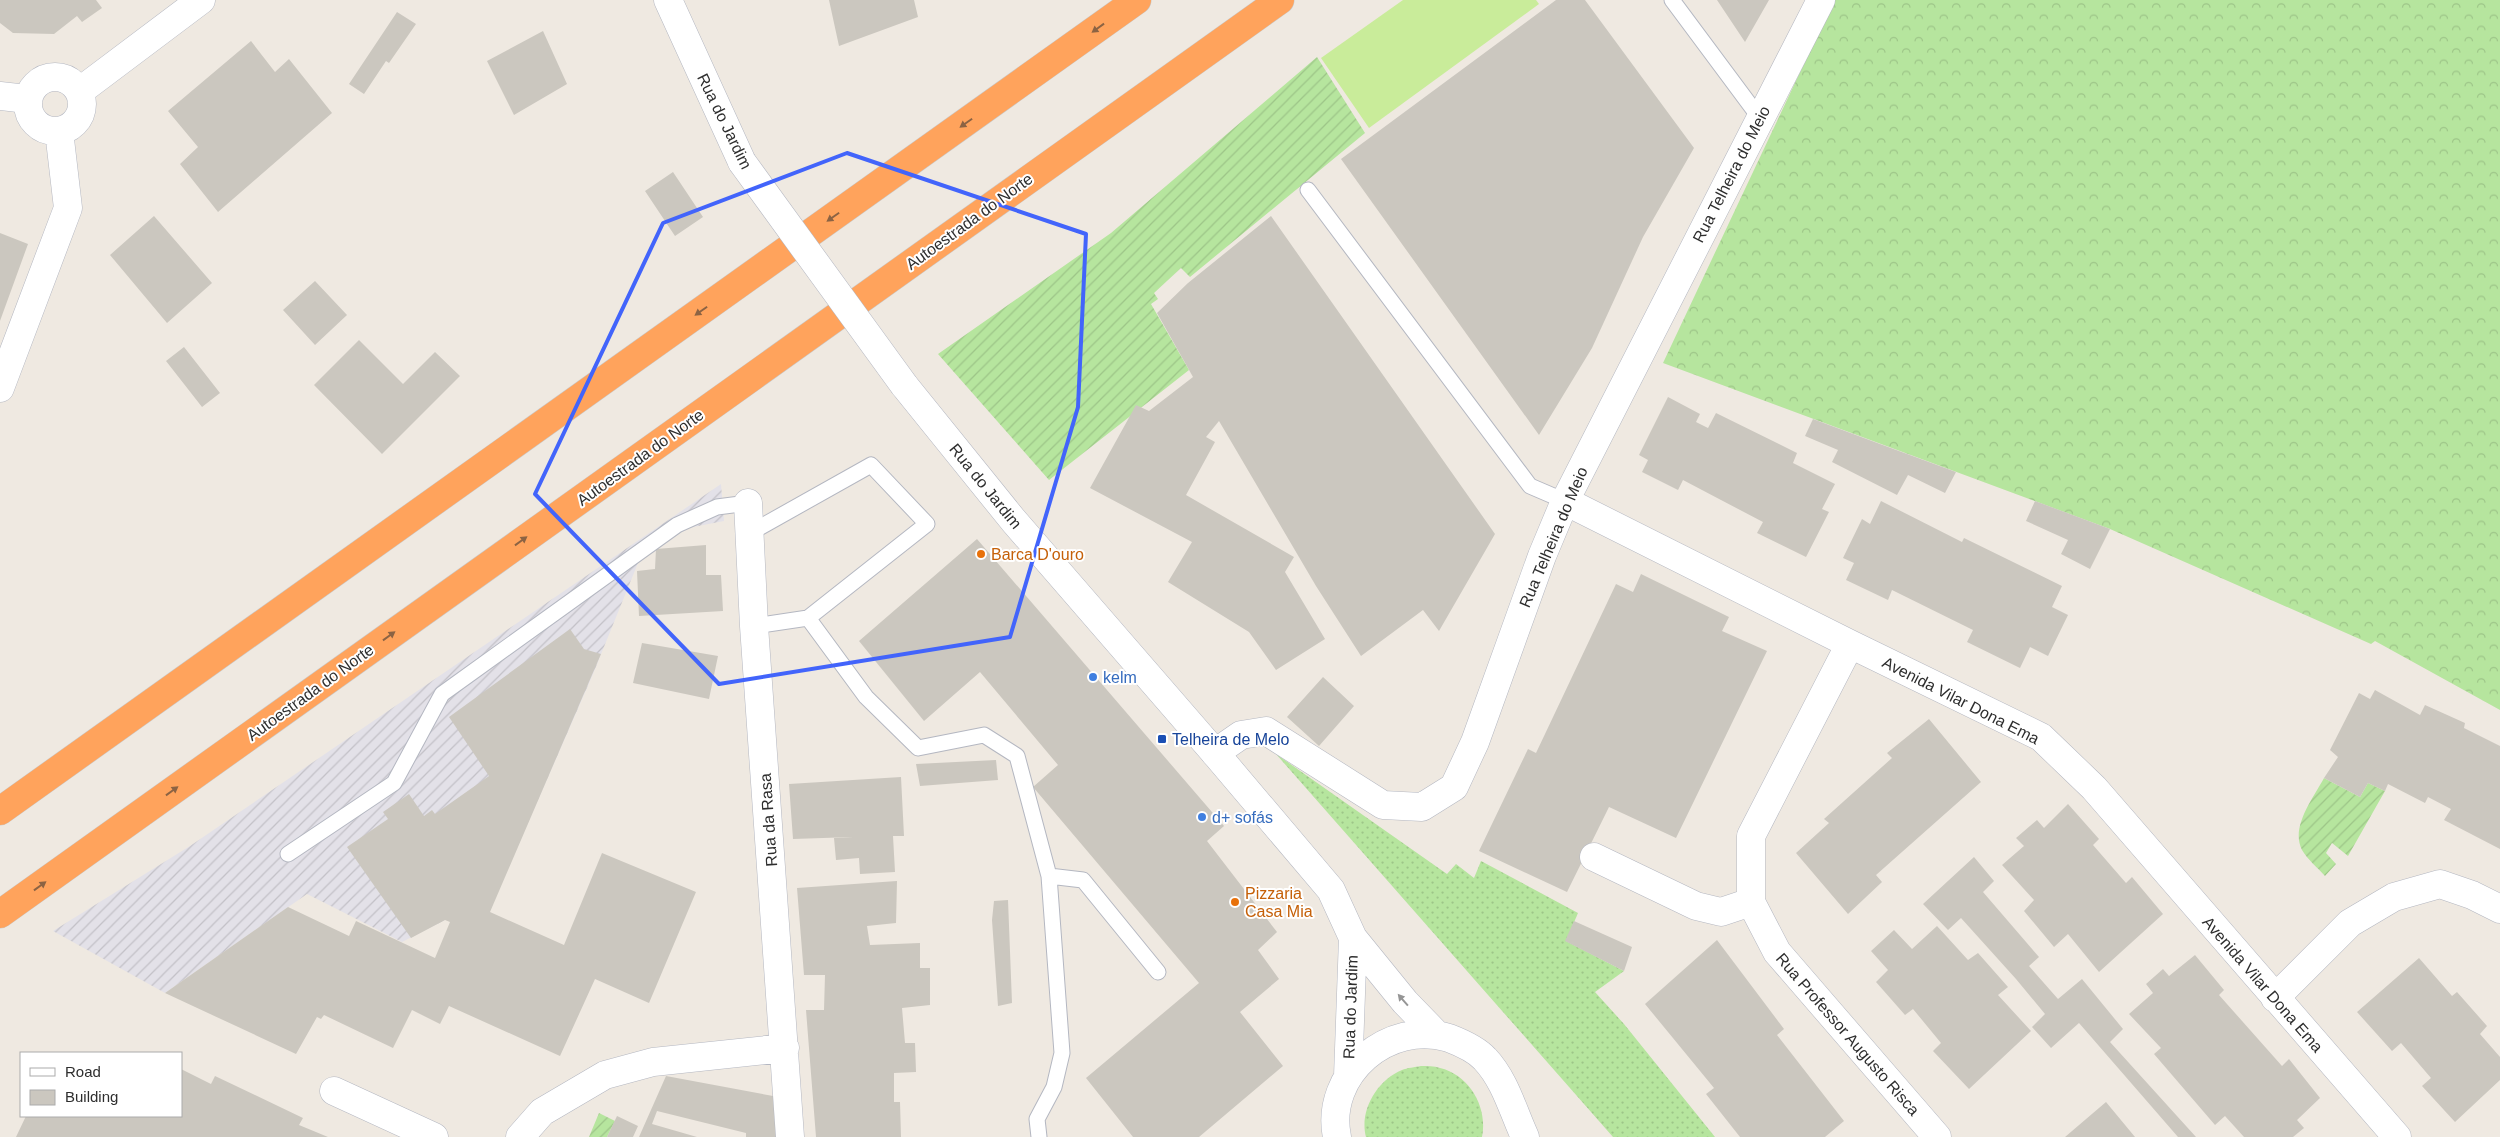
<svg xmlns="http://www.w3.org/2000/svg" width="2500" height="1137" font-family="Helvetica,sans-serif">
  <defs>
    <pattern id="industrial-furrows" width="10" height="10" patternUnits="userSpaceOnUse" patternTransform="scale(1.25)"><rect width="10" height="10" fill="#e3e1e8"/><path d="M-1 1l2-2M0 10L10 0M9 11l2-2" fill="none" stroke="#c3c1c7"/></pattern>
    <pattern id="grass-dots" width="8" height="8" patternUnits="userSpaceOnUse" patternTransform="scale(1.25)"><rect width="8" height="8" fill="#b6e59e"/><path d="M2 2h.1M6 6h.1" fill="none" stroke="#9dc588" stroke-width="1.8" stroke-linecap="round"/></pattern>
    <pattern id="forest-crowns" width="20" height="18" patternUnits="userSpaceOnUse" patternTransform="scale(1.25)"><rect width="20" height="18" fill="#b6e59e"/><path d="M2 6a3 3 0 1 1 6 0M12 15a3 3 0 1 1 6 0" fill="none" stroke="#9dc588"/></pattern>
    <pattern id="garden-furrows" width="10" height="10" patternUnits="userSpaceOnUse" patternTransform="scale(1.25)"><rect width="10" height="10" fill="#b6e59e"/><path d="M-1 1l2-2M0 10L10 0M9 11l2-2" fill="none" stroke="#9dc588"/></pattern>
  </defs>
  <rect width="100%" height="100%" fill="#efe9e1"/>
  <path fill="url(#industrial-furrows)" d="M721,484L724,521L688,528L640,558L593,674L489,912L445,920L402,942L307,894L165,993L53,931L190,846Z"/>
  <path fill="url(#grass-dots)" d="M1276,754L1447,874L1456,864L1474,878L1481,861L1578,913L1566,941L1624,971L1595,992L1624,1024L1715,1137H1613Z
    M1421,1066C1427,1066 1434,1066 1440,1068C1470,1075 1488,1108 1482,1137H1366C1359,1111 1377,1080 1402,1070C1407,1068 1415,1067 1421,1066Z"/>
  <path fill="url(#forest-crowns)" d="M1834,0H2500V710L2375,641L2371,644L2110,529L1663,363Z"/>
  <path fill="url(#garden-furrows)" d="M1317,57L1365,133L1190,277L1181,268L1154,293L1158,299L1151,304L1189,370L1049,480L938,354L1111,233Z
    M2324,778L2360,797L2368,783L2385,791L2348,856L2332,843L2326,853L2336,864L2325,876C2318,868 2307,859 2302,850C2290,827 2314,797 2324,778Z
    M599,1113L615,1121L607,1137H589Z"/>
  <path fill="#c9ec9a" d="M1403,0H1536L1539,4L1369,128L1321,58Z"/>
  <path fill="#cbc7bf" d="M0,0H96L102,8L82,22L77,16L54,34L13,33L0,23Z
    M829,0H914L918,17L839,46Z
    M1556,0H1585L1694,148L1643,237L1592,348L1539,435L1341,159Z
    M1717,0H1769L1745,42Z
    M397,12L416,24L389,63L386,61L364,94L349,84Z
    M543,31L567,84L514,115L487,61Z
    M251,41L275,72L289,59L332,113L218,212L180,164L198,147L168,111Z
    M673,172L703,217L675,236L645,191Z
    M154,216L212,283L167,323L110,255Z
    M1271,216L1495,534L1439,631L1423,610L1361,656L1316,586L1219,421L1206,437L1215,442L1186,495L1294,557L1285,572L1325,639L1276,670L1249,632L1168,582L1192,542L1090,488L1136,405L1149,411L1193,377L1157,313L1188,283Z
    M0,233L28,244L0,321Z
    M315,281L347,315L315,345L283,310Z
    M359,340L403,384L435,352L460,376L382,454L314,385Z
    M184,347L220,393L202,407L166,361Z
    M1668,397L1700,414L1696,422L1708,428L1716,413L1797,453L1793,463L1835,484L1822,509L1829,512L1806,557L1757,533L1763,522L1721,500L1683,480L1678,490L1642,472L1648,460L1639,455Z
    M1813,419L1880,444L1956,472L1945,493L1908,475L1897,495L1832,462L1838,450L1805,436Z
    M1881,501L1962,542L1964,538L2062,586L2052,607L2068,615L2048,656L2030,647L2020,668L1967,642L1973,630L1892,590L1888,600L1846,580L1854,563L1843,558L1862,519L1870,524Z
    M2035,501L2110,529L2090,569L2061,554L2068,540L2026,521Z
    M977,539L1224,826L1207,841L1277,932L1258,950L1279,979L1240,1012L1283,1066L1199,1137H1133L1086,1078L1199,983L1033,787L1058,765L980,672L924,721L859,641Z
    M706,545V575H721L723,611L639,616L637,571L655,569L656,549Z
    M1641,574L1729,617L1722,631L1767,651L1676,838L1609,807L1567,892L1479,851L1528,749L1536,753L1616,584L1633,592Z
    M570,629L584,649L601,654L490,912L564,945L602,853L696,892L649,1003L595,979L560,1056L449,1006L440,1024L412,1010L393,1048L324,1015L321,1019L317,1017L296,1054L165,993L288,907L349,936L356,921L435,958L450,922L445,920L411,938L347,847L388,819L383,812L409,794L424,816L432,810L435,814L489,776L449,717Z
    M642,643L718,656L709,699L633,683Z
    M1323,677L1354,706L1319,746L1287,717Z
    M2375,690L2420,715L2425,705L2465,723L2464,728L2500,746V849L2444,820L2451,809L2428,797L2425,803L2388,784L2385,791L2368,783L2360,797L2324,778L2338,757L2330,750L2359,693L2370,699Z
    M1929,719L1981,782L1876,875L1882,882L1848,914L1796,853L1829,823L1824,819L1892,758L1887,753Z
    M996,760L998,780L920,786L916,764Z
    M901,777L904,836H893L895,872L860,874L859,858L836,860L834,838L853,837L793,839L789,784Z
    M2068,804L2099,839L2093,845L2126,883L2132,877L2163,914L2099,972L2068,934L2054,947L2024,911L2034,900L2002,865L2024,846L2016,838L2037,820L2044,828Z
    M1974,857L1994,881L1983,892L2039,957L2029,966L2058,999L2082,979L2123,1029L2110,1042L2196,1137H2178L2079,1023L2051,1048L2032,1027L2045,1014L2016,979L1961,918L1948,930L1923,904Z
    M897,881L896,923L867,926L870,945L920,943V968H930V1005L902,1008L905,1043H915L916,1072L894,1073V1102H900L901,1137H816L806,1010H824L825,975H804L797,888Z
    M1008,900L1012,1003L998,1006L992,920L994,901Z
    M1574,921L1632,947L1624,971L1565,941Z
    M1937,926L1968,960L1978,953L2008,987L1998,995L2031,1031L1969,1089L1933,1051L1941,1043L1913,1009L1905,1015L1876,982L1888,970L1871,951L1894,930L1912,949Z
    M1717,940L1784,1029L1777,1035L1844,1121L1825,1137H1740L1706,1094L1714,1088L1645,1004Z
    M2195,955L2224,990L2219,995L2282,1066L2289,1059L2320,1098L2297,1120L2304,1128L2293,1137H2244L2225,1116L2215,1125L2154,1054L2161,1048L2129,1014L2153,993L2146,984L2163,969L2169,976Z
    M2419,958L2452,996L2457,992L2487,1026L2480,1034L2500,1057V1080L2455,1122L2422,1086L2431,1078L2401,1043L2392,1051L2357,1012Z
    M181,1069L211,1084L215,1076L303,1118L299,1125L328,1137H16L26,1116H181Z
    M666,1076L773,1096L776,1137H746V1133L657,1111L652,1124L697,1137H639Z
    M2106,1102L2135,1137H2065Z
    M617,1116L638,1126L633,1137H607Z"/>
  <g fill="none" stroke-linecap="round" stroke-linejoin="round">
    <defs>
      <path id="lane" d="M1672,0L1759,117
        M1308,190L1530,486L1565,501
        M748,534L871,465L927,524L808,618L754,626
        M808,618L866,697L918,748L984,735L1017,756L1049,876L1062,1053L1054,1087L1037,1119L1039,1137
        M288,854L394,783L442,694L677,525L717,507L748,503
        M1049,876L1083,880L1158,972"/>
      <path id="street" d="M28 104a27 27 0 1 1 54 0a27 27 0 1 1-54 0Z
        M80,91L201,0
        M0,96L27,99
        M0,388L68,208L59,131
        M1565,501L1850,644L2041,737L2094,788L2397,1137
        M748,503L754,626L790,1137
        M1850,644L1751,836V902L1777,952L1937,1137
        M1215,753L1241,735L1266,731L1383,805L1422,807L1454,787L1475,742L1542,556L1565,501L1821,0
        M1594,857L1696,906L1721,912L1751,902
        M2275,998L2350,923L2394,897L2440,884L2472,895L2500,909
        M334,1091L434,1137
        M520,1137L542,1112L605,1075L653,1062L785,1048"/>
      <path id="secondary" d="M668,0L742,162
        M904,385L1013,520L1215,753L1331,890L1353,938L1405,1002L1437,1035
        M1348,1077L1353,938
        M1337,1137C1324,1074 1389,1019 1449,1038C1462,1043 1476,1049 1485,1059C1505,1080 1513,1111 1525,1137"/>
      <path id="highway" d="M0,811L1137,0
        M0,914L1280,0"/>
    </defs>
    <use href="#lane" stroke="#b4b7c1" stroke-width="17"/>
    <use href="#street" stroke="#b4b7c1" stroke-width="29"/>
    <use href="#secondary" stroke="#b4b7c1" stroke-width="29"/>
    <use href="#highway" stroke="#c9c9c9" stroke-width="29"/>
    <use href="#lane" stroke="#fff" stroke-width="15"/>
    <use href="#street" stroke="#fff" stroke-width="28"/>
    <use href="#secondary" stroke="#fff" stroke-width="28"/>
    <use href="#highway" stroke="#ffa35c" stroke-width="28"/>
    <defs>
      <path id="secondary-bridge" d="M742,162L904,385"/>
    </defs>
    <use href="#secondary-bridge" stroke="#b4b7c1" stroke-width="29" stroke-linecap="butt"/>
    <use href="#secondary-bridge" stroke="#fff" stroke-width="28"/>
  </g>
  <defs><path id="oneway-solid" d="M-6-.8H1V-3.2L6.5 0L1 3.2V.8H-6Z" transform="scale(1.25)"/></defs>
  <g fill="#8c6343">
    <use href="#oneway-solid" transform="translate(1098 28) rotate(144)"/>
    <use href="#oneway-solid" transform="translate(966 123) rotate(145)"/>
    <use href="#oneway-solid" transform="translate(833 217) rotate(145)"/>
    <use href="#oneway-solid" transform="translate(701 311) rotate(145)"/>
    <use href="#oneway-solid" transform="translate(521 541) rotate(-36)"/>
    <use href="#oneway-solid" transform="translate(389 636) rotate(-36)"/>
    <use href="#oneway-solid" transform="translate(172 791) rotate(-36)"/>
    <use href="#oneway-solid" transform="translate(40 886) rotate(-36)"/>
  </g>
  <use fill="#969696" href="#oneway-solid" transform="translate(1403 1000) rotate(-131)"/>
  <path fill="none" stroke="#4264fb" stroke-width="4" stroke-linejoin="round" d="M847,153L1086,234L1078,407L1010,637L719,684L535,494L663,223Z"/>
  <g fill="#e8710a" stroke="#fff" stroke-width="2">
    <circle cx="981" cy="554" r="5"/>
    <circle cx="1235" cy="902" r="5"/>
  </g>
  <g fill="#3f7fe0" stroke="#fff" stroke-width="2">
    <circle cx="1093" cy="677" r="5"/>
    <circle cx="1202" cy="817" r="5"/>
  </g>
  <rect fill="#1a4fb4" stroke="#fff" stroke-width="2" x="1157" y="734" width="10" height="10" rx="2.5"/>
  <g text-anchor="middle" stroke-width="4" stroke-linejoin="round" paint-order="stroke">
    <g font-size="16" fill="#2e2e2e" stroke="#fff">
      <text transform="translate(725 121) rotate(64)" y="6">Rua do Jardim</text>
      <text transform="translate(1731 174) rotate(-63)" y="6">Rua Telheira do Meio</text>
      <text transform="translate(969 221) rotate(-36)" y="6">Autoestrada do Norte</text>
      <text transform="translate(640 457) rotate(-36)" y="6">Autoestrada do Norte</text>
      <text transform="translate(986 486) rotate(51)" y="6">Rua do Jardim</text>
      <text transform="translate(1553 537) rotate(-67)" y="6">Rua Telheira do Meio</text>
      <text transform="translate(310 692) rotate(-36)" y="6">Autoestrada do Norte</text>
      <text transform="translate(1961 700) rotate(27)" y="6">Avenida Vilar Dona Ema</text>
      <text transform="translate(768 820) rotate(-94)" y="6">Rua da Rasa</text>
      <text transform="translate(2263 984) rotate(49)" y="6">Avenida Vilar Dona Ema</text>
      <text transform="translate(1350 1007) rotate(-88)" y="6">Rua do Jardim</text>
      <text transform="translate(1848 1034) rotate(49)" y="6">Rua Professor Augusto Risca</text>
    </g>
    <g font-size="16" fill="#c56008" stroke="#fff" text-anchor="start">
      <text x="991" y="560">Barca D'ouro</text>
      <text x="1245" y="899">Pizzaria<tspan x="1245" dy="18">Casa Mia</tspan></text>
    </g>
    <g font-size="16" fill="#366cbe" stroke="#fff" text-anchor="start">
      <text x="1103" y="683">kelm</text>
      <text x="1212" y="823">d+ sofás</text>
    </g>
    <g font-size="16" fill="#164399" stroke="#fff" text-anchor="start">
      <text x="1172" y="745">Telheira de Melo</text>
    </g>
  </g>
  <rect x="20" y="1052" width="162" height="65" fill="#ffffff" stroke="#ababab"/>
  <rect x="30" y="1068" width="25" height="8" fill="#ffffff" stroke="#ababab"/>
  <text x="65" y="1077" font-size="15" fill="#2e2e2e">Road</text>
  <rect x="30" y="1090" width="25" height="15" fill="#cbc7bf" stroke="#ababab"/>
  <text x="65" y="1102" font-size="15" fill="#2e2e2e">Building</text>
</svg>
